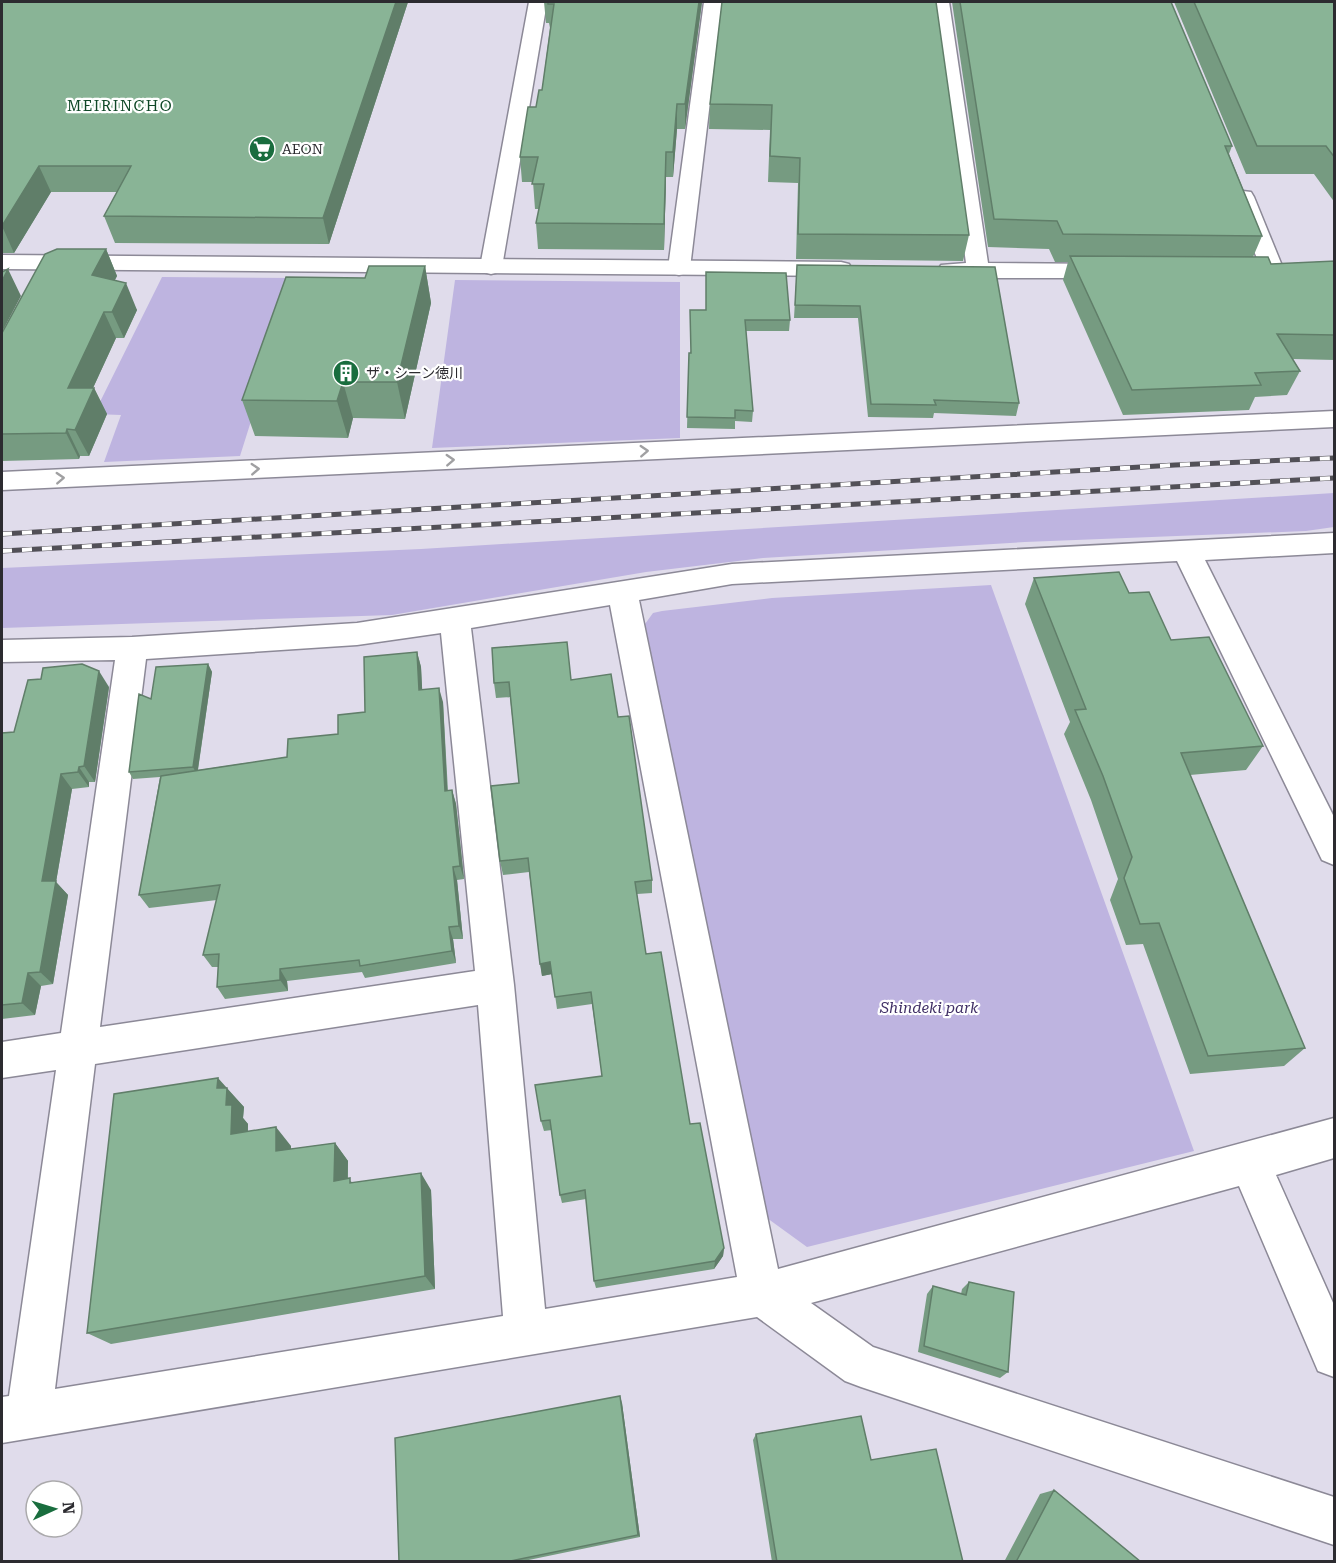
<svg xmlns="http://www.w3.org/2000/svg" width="1336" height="1563" font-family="'Roboto Serif','Noto Sans JP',serif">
  <rect width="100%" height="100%" fill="#e0dceb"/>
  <path fill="#beb4e0" d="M162,277L296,278L240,456L104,462L121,415L94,414Z
    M455,280L680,282V438L432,448Z
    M1334,493V527L1306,531L1025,542L763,558L646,572L392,615L2,628V568L421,549Z
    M991,585L1194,1151L807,1247L767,1218L645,624L653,613L662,611L772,598Z"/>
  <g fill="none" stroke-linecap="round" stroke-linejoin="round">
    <defs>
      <path id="minor" d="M529,2H547L502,267L499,272L491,274L483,272L480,267Z
        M704,2H722L690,268L687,273L679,275L671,273L668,268Z
        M1243,191L1251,192L1254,197L1285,273L1282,278L1274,280L1266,278L1263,273L1232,197L1235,192Z
        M1334,411V427L2,490V472Z
        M1334,533V553L1205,560L1334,817V865L1322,860L1177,561L732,584L639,600L778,1269L1334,1118V1158L1276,1175L1334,1305V1377L1318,1371L1239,1186L811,1303L873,1347L1334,1497V1545L861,1387L845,1381L757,1317L2,1443V1397L9,1396L56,1070L2,1078V1042L61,1033L115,660L2,662V640L132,637L357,623L732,564ZM610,605L737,1277L545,1309L514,985L471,628ZM441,633L475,971L100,1027L146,659L357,645ZM478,1005L503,1316L55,1389L95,1064Z"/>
      <path id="tertiary" d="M931,2H949L988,263L1111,264L1119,266L1122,271L1119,276L1111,278H978L941,275L938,270L941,265L966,263Z
        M2,255L841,262L849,264L852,269L849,274L841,276L2,269Z"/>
    </defs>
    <use href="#minor" stroke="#8c8997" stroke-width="3"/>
    <use href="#tertiary" stroke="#8c8997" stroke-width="3"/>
    <use href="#minor" fill="#fff" fill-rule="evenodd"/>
    <use href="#tertiary" fill="#fff" fill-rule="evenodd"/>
    <defs>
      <path id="rail" d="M2,534L1175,465L1334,458
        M2,551L1334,478"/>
    </defs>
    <use href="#rail" stroke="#525057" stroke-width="5"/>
    <use href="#rail" stroke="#fff" stroke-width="4" stroke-dasharray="10" stroke-linecap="butt"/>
  </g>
  <path fill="#769b81" d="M2,2H408L329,244L115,243L104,216L117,192H51L14,253H2Z
    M544,2H704H702L685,129H677L673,177H666L664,250L538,249L536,223L539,209H535L533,182H522L520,157L542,90L550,28L549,23H546Z
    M722,2L969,235L963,261L796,259L798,183L768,182L770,130L709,129L710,104Z
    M952,2H1171L1232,146L1229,154L1262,236L1253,257L1271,264L1335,261V360L1293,359L1300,371L1287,395L1255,397L1249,410L1123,415L1063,280L1068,262H1055L1049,249L988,247Z
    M1174,2H1335V203L1314,174H1246Z
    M106,249L117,276L115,280L137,310L124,338H116L93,388H94L107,414L89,456H80L79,459L2,461V333Z
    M797,265L1019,403L1016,416L934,413L933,418L868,417L858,318H794Z
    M425,266L431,303L405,419L353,418L348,438L255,436L242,400L365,278Z
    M706,310L790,320L789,331H746L753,411L752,422L735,421V429L687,428L689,353H690Z
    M1034,578L1129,593L1171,640L1263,746L1246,770L1190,775L1305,1048L1284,1066L1190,1074L1143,944L1126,945L1110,900L1118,879L1091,800L1064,734L1070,722L1025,604Z
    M492,648L618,717L652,880V893L637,894L646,954L690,1124L724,1248L723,1256L714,1269L596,1288L594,1281L586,1199L562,1203L560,1195L552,1130L544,1131L541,1121L602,1076L592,1004L557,1009L552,974L542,976L529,872L503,875L500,861L519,783L510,697L496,698L494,683Z
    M417,652L421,667L422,690L443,702L448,791L452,790L456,804L464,879L457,880L463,939H453L456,963L365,978L362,972L287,981L288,991L225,999L217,987L218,967H212L203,955L217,900L149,908L139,895L160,777L133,779L129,772L151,699L208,664L212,672L198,770L287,757L338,734L365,712Z
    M109,687L95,782H89V787L72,789L56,882L68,895L53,984L41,986L35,1015L2,1019V733L14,732Z
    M226,1088L244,1107L243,1118L248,1124V1131L291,1146V1149L335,1143L348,1161V1179L353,1183L431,1190L435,1289L111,1344L87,1333Z
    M969,1282L1008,1372L1000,1378L918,1352L927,1294L933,1286L961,1294L962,1289Z
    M622,1403L640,1537L519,1562H399Z
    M756,1434L871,1460L963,1562H772L753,1440Z
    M1054,1490L1141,1562H1004L1040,1494Z"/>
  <path fill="#607e69" d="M396,2H408L329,244L323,218Z
    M699,2H704H702L685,129V104Z
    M677,104V129L673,177V152Z
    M666,152V177L664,250V224Z
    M39,166L51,192L14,253L2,226Z
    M106,249L117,276L103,301L92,275Z
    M425,266L431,303L405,419L397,382Z
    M8,269L21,296L2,332V281Z
    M126,283L137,310L124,338L112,312Z
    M104,312L116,338L81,414L68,388Z
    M343,382L353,418L348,438L337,401Z
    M94,388L107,414L89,456L75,430Z
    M67,429L80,456L79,459L66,433Z
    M417,652L421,667L423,705L419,690Z
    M208,664L212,672L197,775L193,767Z
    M99,671L109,687L95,782L84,766Z
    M439,688L443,702L448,805L445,791Z
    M79,767L89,782V787L78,772Z
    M61,774L72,789L56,882L68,895L53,984L40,972L42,881Z
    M452,790L456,804L464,879L460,866Z
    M453,867L457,880L463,939L459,926Z
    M449,927L453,939L456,963L452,951Z
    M550,962L552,974L542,976L540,964Z
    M280,969L287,981L288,991L280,980Z
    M28,973L41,986L35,1015L22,1003Z
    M218,1078L244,1107L243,1118L248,1124L247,1152L231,1134L226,1105L217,1088Z
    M276,1127L291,1146V1168L276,1151Z
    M335,1143L348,1161L347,1197L334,1181Z
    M421,1173L431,1190L435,1289L425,1276Z
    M724,1248L723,1256L714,1269L715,1261Z
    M620,1396L622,1403L640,1537L638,1535Z"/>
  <path fill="#89b496" stroke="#607e69" stroke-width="1.5" d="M2,2H396L323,218L104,216L131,166H39L2,226Z
    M548,2H699L685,104H677L673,152H666L664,224L536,223L544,184H532L538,157H520L528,107H536L539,90H542L554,4H548Z
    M722,2H936L969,235L798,234L800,158L770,156L772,105L710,104Z
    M960,2H1171L1232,146H1225L1262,236L1063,234L1057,221L994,219Z
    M1194,2H1335V158L1326,146H1257Z
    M57,249H106L92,275L126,283L112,312H104L68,388H94L75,430L67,429L66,433L2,434V333L45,254Z
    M1070,256L1268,257L1271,264L1335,261V335L1277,334L1300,371L1255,373L1261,385L1132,390Z
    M797,265L995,267L1019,403L934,400L936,405L871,404L860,306L795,305Z
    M369,266H425L397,382H343L337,401L242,400L286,277L365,278Z
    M8,269L2,281V272Z
    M706,272L786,273L790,320H745L753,411L735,410V418L687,417L689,353H691L690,310H706Z
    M1119,572L1129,593L1149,592L1171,640L1209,637L1263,746L1181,753L1305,1048L1208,1056L1159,923L1140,924L1124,878L1132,857L1103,776L1075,710L1086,709L1034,578Z
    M567,642L571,680L611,674L618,717L629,716L652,880L635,882L646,954L661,952L690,1124L700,1123L724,1248L715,1261L594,1281L585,1190L560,1195L550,1120L541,1121L535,1085L602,1076L591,992L555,997L550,962L540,964L528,858L500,861L491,786L519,783L509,682L494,683L492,648Z
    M417,652L419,690L439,688L445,791L452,790L460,866L453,867L459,926L449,927L452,951L360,966L359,960L280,969V980L217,987L219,954L203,955L220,885L139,895L161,776L287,757L288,739L338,734V715L365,712L364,657Z
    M82,664L99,671L84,766L79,767L78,772L61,774L42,881H56L40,972L28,973L22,1003L2,1005V733L14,732L28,680L41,679L43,668Z
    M208,664L193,767L129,772L139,694L151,699L156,667Z
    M218,1078L217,1088H227L226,1105H232L231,1134L276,1127V1151L335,1143L334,1181L350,1178V1183L421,1173L425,1276L87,1333L114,1094Z
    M969,1282L1014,1292L1008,1372L924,1346L933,1286L966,1295Z
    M620,1396L638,1535L506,1562H399L395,1438Z
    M861,1416L871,1460L936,1449L963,1562H777L756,1434Z
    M1054,1490L1141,1562H1016Z"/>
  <defs><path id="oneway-chevron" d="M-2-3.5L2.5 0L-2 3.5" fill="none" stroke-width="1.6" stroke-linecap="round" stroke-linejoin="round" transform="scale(1.5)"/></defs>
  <g stroke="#a0a0a2">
    <use href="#oneway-chevron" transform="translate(644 451) rotate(-3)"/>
    <use href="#oneway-chevron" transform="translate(450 460) rotate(-3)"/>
    <use href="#oneway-chevron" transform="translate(255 469) rotate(-3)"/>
    <use href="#oneway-chevron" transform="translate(60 478) rotate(-3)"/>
  </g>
  <defs>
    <symbol id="supermarket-disc" viewBox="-11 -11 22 22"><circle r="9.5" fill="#196d3e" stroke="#fff"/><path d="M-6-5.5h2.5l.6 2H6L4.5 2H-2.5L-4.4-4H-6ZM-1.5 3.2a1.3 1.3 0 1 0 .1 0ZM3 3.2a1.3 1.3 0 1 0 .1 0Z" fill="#fff"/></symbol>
    <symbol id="building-disc" viewBox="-11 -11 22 22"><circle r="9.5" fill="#196d3e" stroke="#fff"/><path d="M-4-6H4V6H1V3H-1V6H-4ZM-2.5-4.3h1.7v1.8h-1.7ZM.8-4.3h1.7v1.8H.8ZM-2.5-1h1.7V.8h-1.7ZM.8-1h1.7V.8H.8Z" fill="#fff"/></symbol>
  </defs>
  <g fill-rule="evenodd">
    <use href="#supermarket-disc" x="247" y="134" width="30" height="30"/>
    <use href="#building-disc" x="331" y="358" width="30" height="30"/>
  </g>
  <g text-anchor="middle" stroke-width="4.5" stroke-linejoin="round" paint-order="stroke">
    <g font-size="14" fill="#2c2b30" stroke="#fff" text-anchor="start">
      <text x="282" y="154">AEON</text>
      <text x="366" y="378">ザ・シーン徳川</text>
    </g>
    <g font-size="15" letter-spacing="1.5" fill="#0f4827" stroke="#fff">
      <text x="120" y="111">MEIRINCHO</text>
    </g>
    <g font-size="15" font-style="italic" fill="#3f2e65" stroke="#fff">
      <text x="929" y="1013">Shindeki park</text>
    </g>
  </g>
  <rect width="1336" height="1563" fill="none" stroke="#2c2b30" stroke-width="6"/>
  <g transform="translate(54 1509) rotate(86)"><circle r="28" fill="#ffffff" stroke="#abaaac" stroke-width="1.5"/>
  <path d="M0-4.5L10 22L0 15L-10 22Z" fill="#196d3e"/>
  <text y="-9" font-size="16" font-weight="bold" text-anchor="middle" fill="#2c2b30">N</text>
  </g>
</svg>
